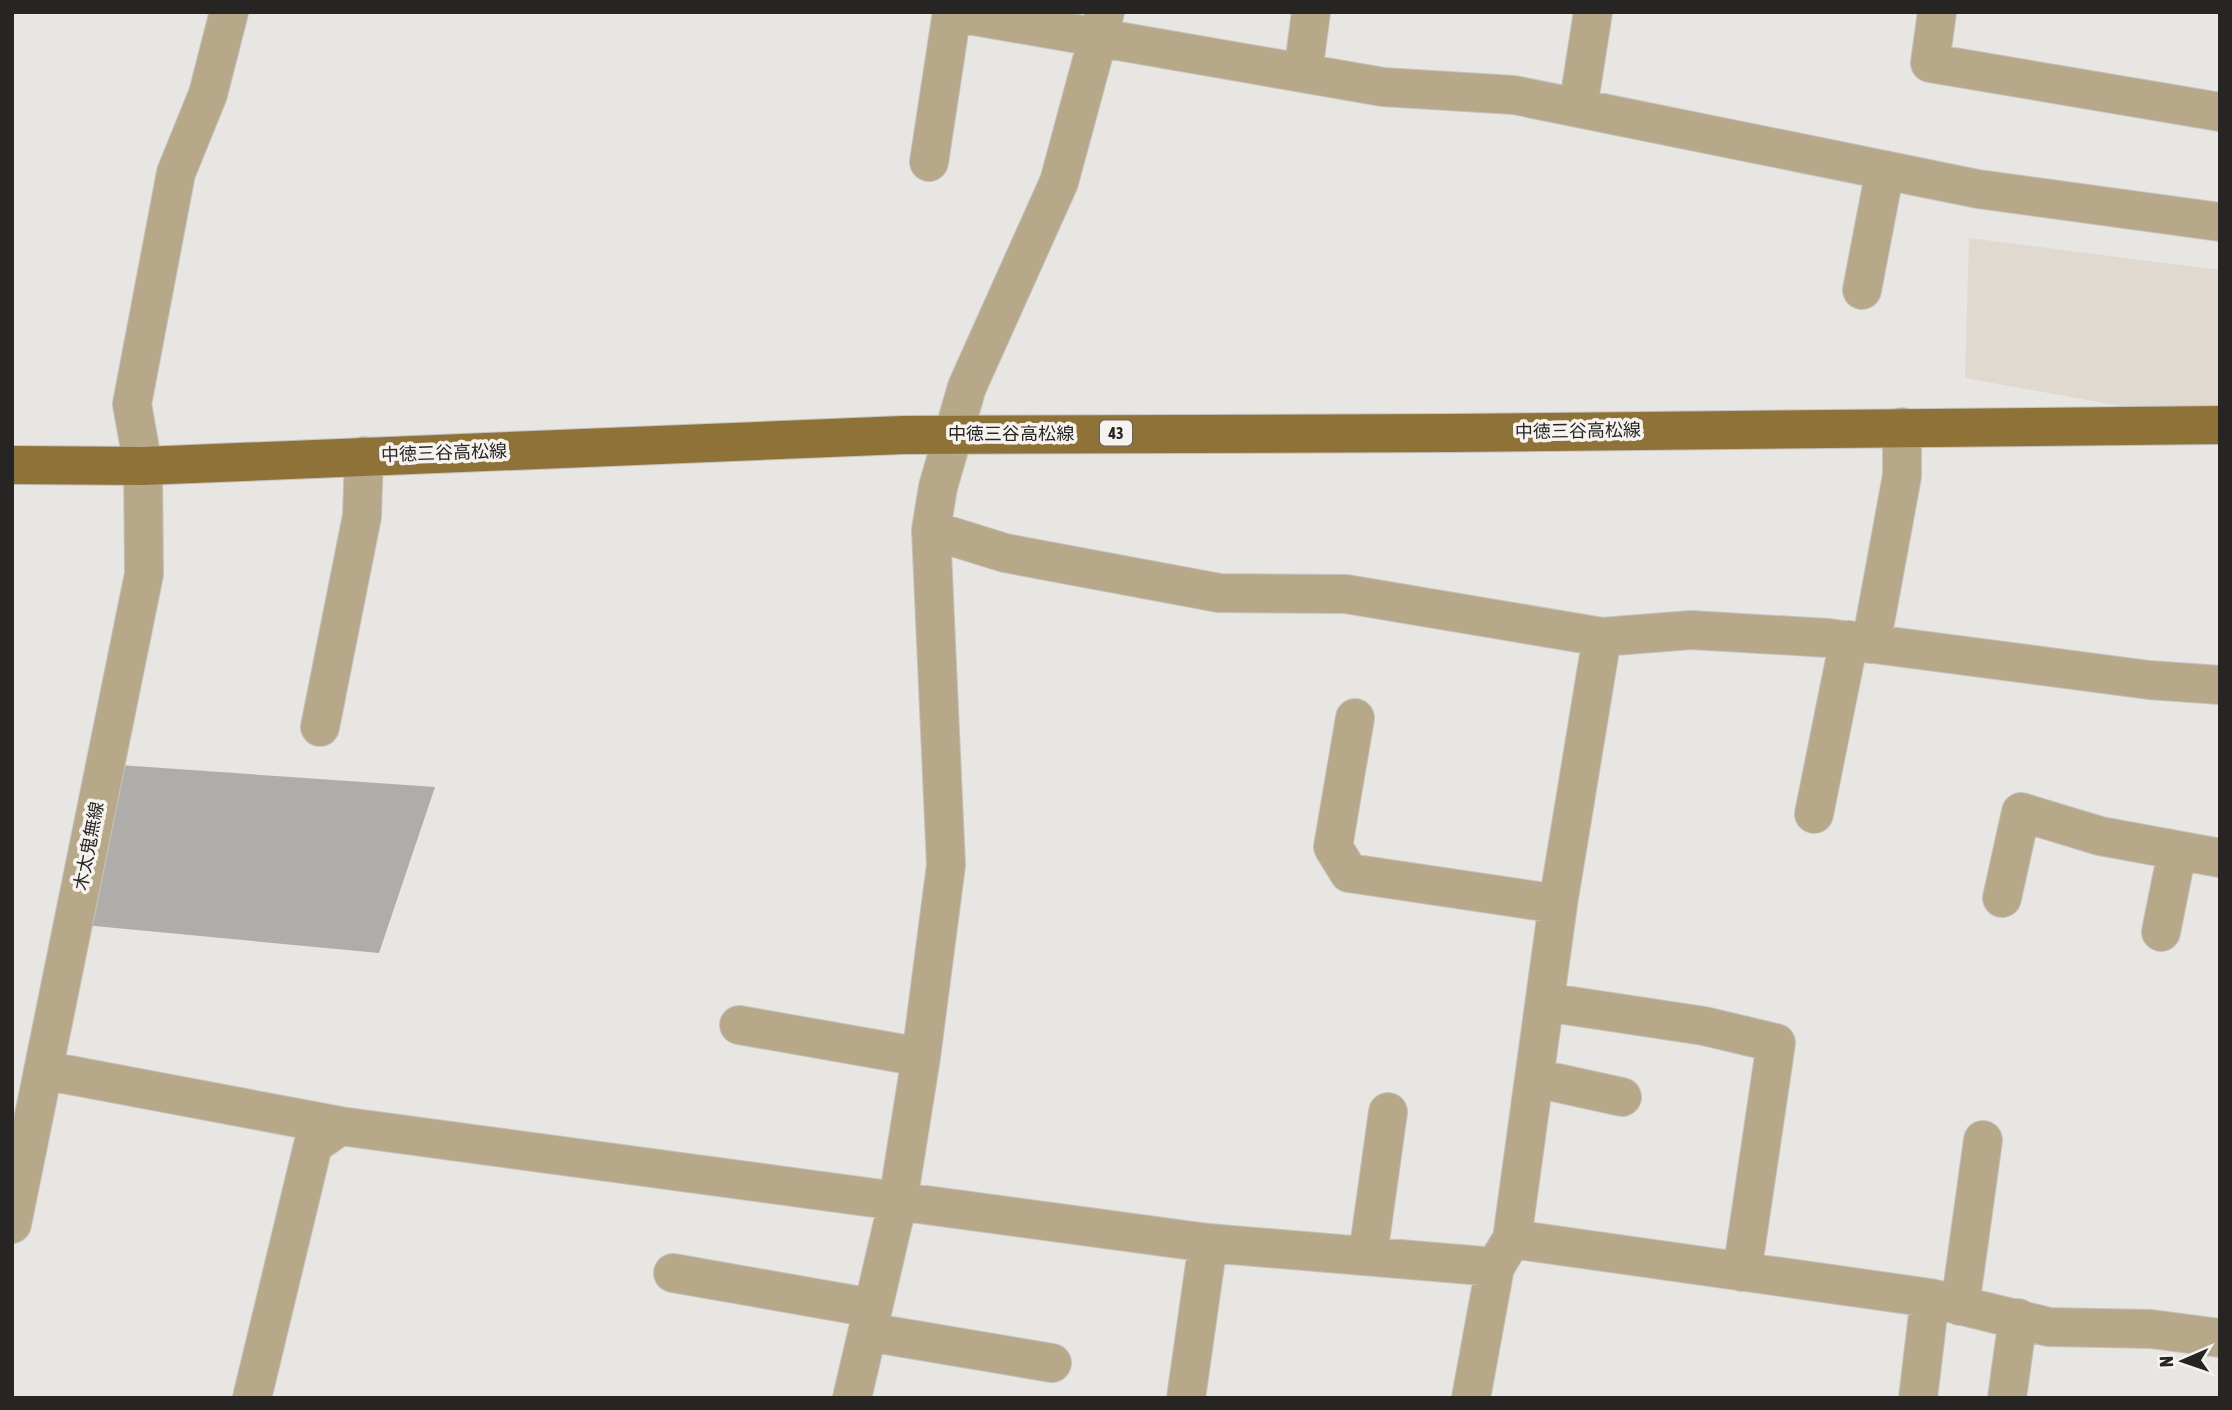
<svg xmlns="http://www.w3.org/2000/svg" width="2232" height="1410" font-family="'Asap Condensed','Noto Sans JP',sans-serif">
  <rect width="100%" height="100%" fill="#e8e6e2"/>
  <path fill="#dfd9cf" d="M1969,238L2220,270V424L1965,378Z"/>
  <path fill="#afada9" d="M105,764L435,787L379,953L73,924Z"/>
  <g fill="none" stroke-linecap="round" stroke-linejoin="round">
    <defs>
      <path id="minor" d="M951,12L1383,87L1514,95L1978,189L2220,222
        M1937,12L1930,63L2220,112
        M1303,73L1311,12
        M1578,108L1593,12
        M929,162L952,12
        M1862,290L1885,170
        M931,530L1005,553L1219,593L1346,594L1602,637L1691,630L1828,638L2149,680L2220,685
        M1871,644L1902,476V427
        M1355,718L1333,847L1349,873L1558,904
        M320,727L362,516L364,456
        M1814,814L1849,640
        M2002,898L2021,812L2100,836L2220,858
        M2161,932L2177,852
        M1545,1002L1704,1026L1776,1043L1742,1272
        M739,1025L921,1057
        M43,1070L340,1126
        M1535,1078L1622,1097
        M12,1224L144,574L143,466L132,404L176,173L208,94L229,12
        M1512,1239L1930,1298L2049,1327L2151,1329L2220,1338
        M1368,1255L1388,1112
        M673,1273L872,1308
        M1960,1306L1983,1140
        M868,1332L1052,1363
        M252,1398L313,1145L340,1126L1208,1243L1495,1267
        M852,1398L898,1201L921,1057L946,865L931,530L938,487L967,387L1059,182L1105,12
        M1186,1398L1208,1243
        M1471,1398L1495,1267L1512,1239L1558,904L1602,637
        M1918,1398L1930,1298
        M2007,1398L2018,1318"/>
      <path id="major" d="M12,465L143,466L903,435L1451,433L2220,425"/>
    </defs>
    <use href="#minor" stroke="#c5c3c0" stroke-width="40"/>
    <use href="#major" stroke="#c5c3c0" stroke-width="40"/>
    <use href="#minor" stroke="#b8a88a" stroke-width="38"/>
    <use href="#major" stroke="#8f7238" stroke-width="38"/>
  </g>
  <g text-anchor="middle" stroke-width="7" stroke-linejoin="round" paint-order="stroke">
    <rect fill="#f6f3ef" stroke="#646361" stroke-width="2" x="1100" y="420.5" width="32" height="25" rx="5"/>
    <g font-size="16" font-weight="bold" fill="#262524">
      <text x="1116" y="439">43</text>
    </g>
    <g font-size="18" fill="#262524" stroke="#f6f3ef">
      <text transform="translate(1578 431) rotate(-1)" y="6">中徳三谷高松線</text>
      <text x="1011" y="440">中徳三谷高松線</text>
      <text transform="translate(444 453) rotate(-2)" y="6">中徳三谷高松線</text>
      <text transform="translate(89 846) rotate(-79)" y="6">木太鬼無線</text>
    </g>
  </g>
  <rect width="2232" height="1410" fill="none" stroke="#262524" stroke-width="28"/>
  <g transform="translate(2183 1361) rotate(268)" stroke="#f6f3ef" stroke-width="5" paint-order="stroke">
  <path d="M0-5L12 26L0 18L-12 26Z" fill="#262524"/>
  <text y="-10" font-size="19" font-weight="bold" text-anchor="middle" fill="#262524">N</text>
  </g>
</svg>
